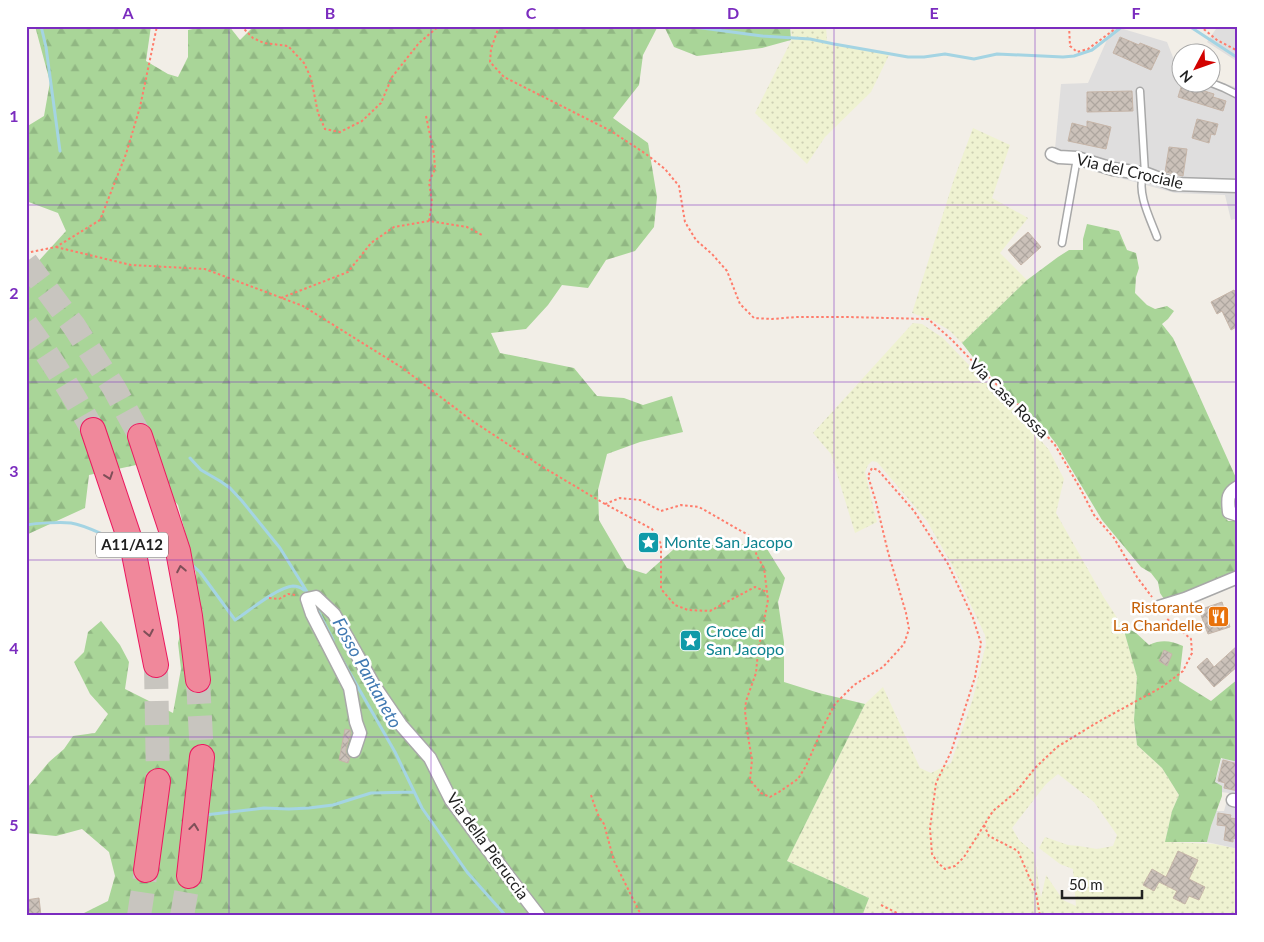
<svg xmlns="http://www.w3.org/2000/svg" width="1264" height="942" font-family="Lato,sans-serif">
  <defs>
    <pattern id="farmland-dots" width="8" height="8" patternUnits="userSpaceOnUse" patternTransform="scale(1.25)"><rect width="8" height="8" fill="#eff2d1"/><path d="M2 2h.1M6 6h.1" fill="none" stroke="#cdcfb3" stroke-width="1.8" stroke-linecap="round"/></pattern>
    <pattern id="forest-firs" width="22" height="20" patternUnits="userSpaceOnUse" patternTransform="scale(1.25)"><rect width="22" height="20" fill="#a9d598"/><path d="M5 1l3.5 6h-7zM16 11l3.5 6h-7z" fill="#91b783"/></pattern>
    <pattern id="building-cross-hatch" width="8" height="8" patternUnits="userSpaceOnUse" patternTransform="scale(1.25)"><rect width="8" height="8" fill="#cbc1b9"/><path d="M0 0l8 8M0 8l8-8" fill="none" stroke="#aea69f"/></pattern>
  </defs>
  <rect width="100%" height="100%" fill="#f2eee7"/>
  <path fill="#dfdede" d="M1113,26L1167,42L1176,65L1181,67L1182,82H1212V79L1238,88V218L1231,220L1225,195L1175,193L1054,160L1061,84L1088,83Z
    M1218,26H1238V62L1207,42Z
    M1222,758L1238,762V849L1207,842L1211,826L1216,811H1224L1229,793L1221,792L1215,783Z"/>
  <path fill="url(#farmland-dots)" fill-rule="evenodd" d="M791,26H826L827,42L890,53L871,92L825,137L807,164L755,113L792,39Z
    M973,128L1010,145L992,198L1028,218L1000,253L1027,280L962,343L949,330L932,320L912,313L954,179Z
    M913,323L922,324L943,338L967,363L1007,401L1049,450L1064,479L1056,513L1103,596L1123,627L1137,677L1134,720L1137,745L1162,768L1179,795L1172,811L1165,842L1214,844L1238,849V916H862L869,898L787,861L865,704L883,687L920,768L931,773L951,763L973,698L986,644L985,635L952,565L927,521L877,462L872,461L868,465L865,472L877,522L855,533L831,454L813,433ZM1058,774L1094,802L1117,835L1113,846L1097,849L1079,846L1068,845L1045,837L1039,848L1060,864L1073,869L1076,906L1063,900L1046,875L1041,898L1034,853L1019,840L1012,828L1046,784Z"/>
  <path fill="url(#forest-firs)" d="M35,26H151L146,61L168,74L178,77L188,57V30L207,26H229L240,40L254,26H658L643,55L639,85L613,118L648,143L657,197L654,227L635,251L606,260L588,288L562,285L548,305L526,329L491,333L500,353L574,368L597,396L624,398L643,405L672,396L683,432L640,442L607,454L598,490L599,520L627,568L646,574L674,549L725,544H764L785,578L778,602L784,642V682L819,693L865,704L787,861L869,898L862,916H84V913L108,901L115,876L109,852L82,829L56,836L26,833V787H28L49,762L64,749L73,736L95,733L108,714L90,694L74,662L84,652L88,632L101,621L120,645L129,662L125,689L173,713L181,669L178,643L196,574L178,505L141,464L89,475L85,508L26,535V278L35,265L66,231L58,213L26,201V127L44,116L50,82Z
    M664,26H790L791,40L762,48L697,56L674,47Z
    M1087,224L1119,231L1127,250L1136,253L1139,268L1136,277L1135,293L1147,305L1155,309L1167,306L1174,311L1168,319L1162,324L1173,338L1189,373L1237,480L1222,496L1224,502L1223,515L1228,521H1234L1238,519V572L1193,591L1164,599L1160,593L1158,582L1151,573L1141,567L1102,520L1057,445L1041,424L1013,399L973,357L962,343L1027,280L1058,257L1069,250H1083V239Z
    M1123,627L1135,632L1149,645C1162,639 1171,641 1183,646L1179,681L1211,701L1238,679V762L1221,758L1215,782L1222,786V796L1211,826L1207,842H1165L1172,811L1179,795L1162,768L1137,745L1134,720L1137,677Z"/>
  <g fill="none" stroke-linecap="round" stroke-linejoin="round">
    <path stroke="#a4d4e3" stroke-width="3" d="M41,26L46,47L60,151
      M687,26L762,36L810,39L834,44L908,57H924L945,54L974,59L997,54L1063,57L1074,56L1092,50L1123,26
      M1189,26L1238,58
      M190,458L201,470L220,481L230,488L242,501L280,548L309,595
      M26,525C37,523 61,522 71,523C84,525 97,532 109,537
      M191,564L200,572L235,620C249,611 278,587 293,586C297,586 300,587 304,590
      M315,605L333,640V644
      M339,654L395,752L422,808L467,872L506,916
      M205,815L264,808L289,809L309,808L333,805L371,793L414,792"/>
  </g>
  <path fill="url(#building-cross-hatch)" stroke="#c6b5a8" d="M1120,37L1139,45L1140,43L1160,51L1151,70L1113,53Z
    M1182,84L1214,94L1213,97L1226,101L1223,111L1178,97Z
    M1132,91L1133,111L1087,112V92Z
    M1197,119L1218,124L1215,135L1211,134L1209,143L1192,138Z
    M1087,121L1111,127L1106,149L1068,141L1072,123L1087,127Z
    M1169,147L1187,149L1183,176L1165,172Z
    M1028,232L1041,247L1021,265L1008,250Z
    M1234,290L1238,296V326L1231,330L1222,311L1217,314L1211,302Z
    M1222,602L1230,627L1208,634L1199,610Z
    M1238,645V666L1214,687L1197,667L1207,658L1214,667Z
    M1164,650L1172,654L1167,666L1159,661Z
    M345,729L350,730L351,733L346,749V753L350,758L348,763L339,760Z
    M1223,760L1238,764V791L1224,788L1225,783L1218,781Z
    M1218,813L1231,815L1230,818L1238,819V839L1233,838V842L1224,840L1226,826L1217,825Z
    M1178,851L1198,860L1189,879L1205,887L1199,900L1189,896L1185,904L1173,898L1177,891L1159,882L1154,891L1143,885L1152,869L1166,877Z
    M39,898L41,916H26V900Z"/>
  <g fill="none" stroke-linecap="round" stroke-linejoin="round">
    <path stroke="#c8c5bf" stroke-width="24" stroke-dasharray="24 12" stroke-linecap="butt" d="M26,262L74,326L114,388L140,436
      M26,324C51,358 72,393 93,430
      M156,665L158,781
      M198,680L202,757
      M139,916L146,870
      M182,916L189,876"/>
    <defs>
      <path id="lane" d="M1181,72H1182
        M1209,82L1224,88L1238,95
        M1140,91L1145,174
        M1143,174C1137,194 1150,218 1157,237
        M1062,243L1077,158"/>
      <path id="street" d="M1052,154L1059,157L1077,158L1113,169L1147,174L1173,184L1238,186
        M1238,487C1226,494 1228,500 1229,512L1238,515
        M1159,607L1185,599L1238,577
        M354,751L360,733L356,722L350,688L312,614L307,599L316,597L334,614L375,687L401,725L430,758L451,800L479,838L539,916
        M1233,800L1238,801"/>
      <path id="highway" d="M93,430L133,549L156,665
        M140,436L178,551L190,616L198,680
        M146,870L158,781
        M189,876L202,757"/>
    </defs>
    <use href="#lane" stroke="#a8a8a8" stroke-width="9"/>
    <use href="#street" stroke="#a8a8a8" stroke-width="15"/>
    <use href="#highway" stroke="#ec185f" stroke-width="26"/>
    <path stroke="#ff7c6b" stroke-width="2" stroke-dasharray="2.5 2.5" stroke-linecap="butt" d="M241,26L253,38L264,43L288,46L304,63L311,78L318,113L325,129L340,132L362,121L381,103L392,77L419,43L439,26
      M499,26L491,49L490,62L504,77L611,131L646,154L665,169L679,186L685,222L696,240L712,254L727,271L740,304L754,318L772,319L796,317H848L928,319L951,339L981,370L1022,408L1055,445L1080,488L1094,515L1114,538L1137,577L1152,597
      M1069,26L1070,46L1077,52L1088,49L1119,26
      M1200,26L1217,40L1238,51
      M426,116L434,154L435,169L429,182L432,202L429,221
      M56,247L131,265L205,269L303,306L401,367L471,420L541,466L605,504L652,529L661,544V589L675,605L688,610L710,611L755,587L767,592
      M26,253L56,247L100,220L126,154L140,107L157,26
      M281,298L348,272L371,243L394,227L429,221L467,227L482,235
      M605,504L620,498L640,500L661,511L681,505L699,507L750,536L757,556L764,568L768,600L758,652L756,673L746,701L745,711L747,730L752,760L750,780L761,793L770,797L779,792L798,779L806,766L824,725L835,704L854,685L883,667L904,644L909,629L906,613L888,552L876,502L868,476L872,468L878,470L914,511L948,564L973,618L981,643L975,677L951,752L936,783L930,828L932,854L938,863L945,869L955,866L964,857L993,811L1016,792L1035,768L1057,747L1098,722L1162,687L1183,671L1192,653L1191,639L1166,618
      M269,598L279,599L288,594L296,595
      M591,795L594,804L599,817L604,824L614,861L639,911L644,916
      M984,825L989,836L1018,851L1036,893L1040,916
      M881,905L903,916"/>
    <use href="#lane" stroke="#fff" stroke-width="6"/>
    <use href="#street" stroke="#fff" stroke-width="12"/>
    <use href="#highway" stroke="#f0889b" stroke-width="24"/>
  </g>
  <defs><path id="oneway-chevron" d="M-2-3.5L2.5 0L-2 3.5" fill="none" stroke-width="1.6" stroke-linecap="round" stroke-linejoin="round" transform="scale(1.25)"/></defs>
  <g stroke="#7e4f58">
    <use href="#oneway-chevron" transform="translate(109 476) rotate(71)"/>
    <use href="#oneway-chevron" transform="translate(181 569) rotate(-101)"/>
    <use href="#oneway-chevron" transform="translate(149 633) rotate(79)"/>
    <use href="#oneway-chevron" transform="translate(194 827) rotate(-84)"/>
  </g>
  <path fill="none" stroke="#7b2cbf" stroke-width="1" stroke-opacity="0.55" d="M229,26V916M431,26V916M632,26V916M834,26V916M1035,26V916M26,205H1238M26,382H1238M26,560H1238M26,737H1238"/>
  <defs>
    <symbol id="sight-square" viewBox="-11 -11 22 22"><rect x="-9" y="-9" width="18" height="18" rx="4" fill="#0f9aa8" stroke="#fff"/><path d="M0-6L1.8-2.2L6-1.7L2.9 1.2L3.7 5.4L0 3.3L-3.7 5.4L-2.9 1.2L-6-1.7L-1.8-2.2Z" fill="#fff"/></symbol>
    <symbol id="restaurant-square" viewBox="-11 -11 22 22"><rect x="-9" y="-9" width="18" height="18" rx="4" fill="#e8710a" stroke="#fff"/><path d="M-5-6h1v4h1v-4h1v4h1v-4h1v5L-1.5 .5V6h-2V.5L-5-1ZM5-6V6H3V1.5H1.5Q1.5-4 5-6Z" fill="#fff"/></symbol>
  </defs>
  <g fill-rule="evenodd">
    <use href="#sight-square" x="636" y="530" width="25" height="25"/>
    <use href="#restaurant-square" x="1206" y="604" width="25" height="25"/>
    <use href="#sight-square" x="678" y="628" width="25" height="25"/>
  </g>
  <g text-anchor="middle" stroke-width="5" stroke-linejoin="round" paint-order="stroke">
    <rect fill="#fff" stroke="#646464" stroke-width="1" x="96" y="532.5" width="72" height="25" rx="4"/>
    <g font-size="15" font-weight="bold" fill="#212121">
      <text x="132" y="550">A11/A12</text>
    </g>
    <g font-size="16" fill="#212121" stroke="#fff">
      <text transform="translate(1130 171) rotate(13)" y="6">Via del Crociale</text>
      <text transform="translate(1009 398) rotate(45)" y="6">Via Casa Rossa</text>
      <text transform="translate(488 846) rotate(54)" y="6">Via della Pieruccia</text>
    </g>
    <g font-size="16" fill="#0d838f" stroke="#fff" text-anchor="start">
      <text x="664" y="548">Monte San Jacopo</text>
      <text x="706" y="637">Croce di<tspan x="706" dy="18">San Jacopo</tspan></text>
    </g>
    <g font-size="16" fill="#c56008" stroke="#fff" text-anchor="end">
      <text x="1203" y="613">Ristorante<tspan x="1203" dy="18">La Chandelle</tspan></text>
    </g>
    <g font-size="18" font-style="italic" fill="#4079b2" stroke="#fff">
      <text transform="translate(367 673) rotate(61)" y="6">Fosso Pantaneto</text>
    </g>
  </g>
  <rect width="1264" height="942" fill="none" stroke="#ffffff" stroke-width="55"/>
  <g transform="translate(1196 68) rotate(229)"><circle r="24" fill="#ffffff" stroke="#a6a6a6"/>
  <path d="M0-4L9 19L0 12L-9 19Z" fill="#d20200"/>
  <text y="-8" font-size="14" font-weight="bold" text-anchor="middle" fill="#212121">N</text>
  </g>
  <path d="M1062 890v8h80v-8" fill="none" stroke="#212121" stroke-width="2.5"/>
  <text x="1069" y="890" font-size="15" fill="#212121" stroke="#ffffff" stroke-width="4" paint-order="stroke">50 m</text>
  <rect x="28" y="28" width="1208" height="886" fill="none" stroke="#7b2cbf" stroke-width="2"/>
  <g font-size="16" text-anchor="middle" font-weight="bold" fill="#7b2cbf">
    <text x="128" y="19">A</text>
    <text x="330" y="19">B</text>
    <text x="531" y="19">C</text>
    <text x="733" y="19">D</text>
    <text x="934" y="19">E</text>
    <text x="1136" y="19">F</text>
    <text x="14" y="122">1</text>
    <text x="14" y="299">2</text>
    <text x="14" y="477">3</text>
    <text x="14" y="654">4</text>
    <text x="14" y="831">5</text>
  </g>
</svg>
